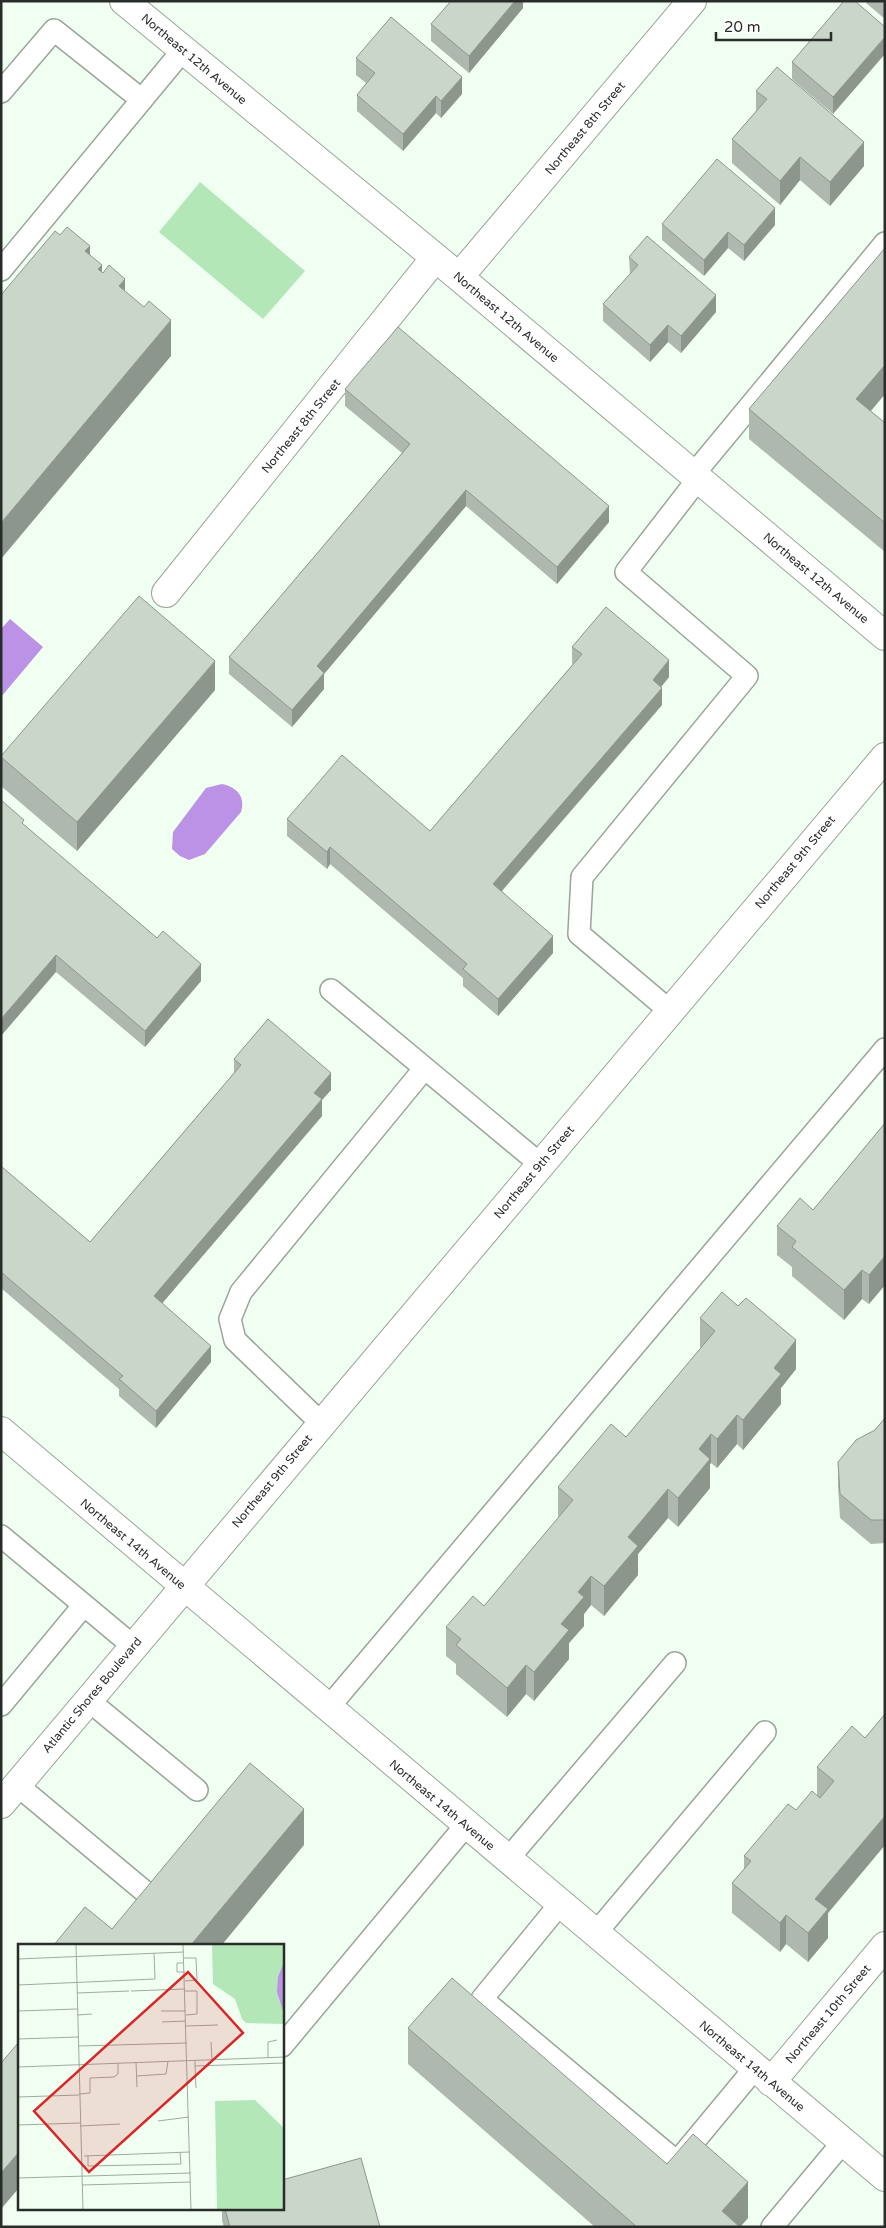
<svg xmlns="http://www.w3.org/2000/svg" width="886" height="2228" font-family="'Varela Round',sans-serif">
  <rect width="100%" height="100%" fill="#f1fef2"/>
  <path fill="#b4e7b8" d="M200,182L305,271L263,319L159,232Z"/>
  <path fill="#bb92e5" d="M10,619L43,647L1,697V629Z
    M222,784C236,787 246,796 241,812L205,854L189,860L180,856L172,849L173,832L206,788Z"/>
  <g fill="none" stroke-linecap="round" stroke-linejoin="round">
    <defs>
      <path id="lane" d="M1,92L54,30L142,100
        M1,270L183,50
        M693,475L885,243
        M331,990L540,1164
        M670,1011L579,934L582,877L747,676L626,572L698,479
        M321,1423L235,1340L230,1319L241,1292L424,1069
        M1,1536L84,1605
        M88,1700L197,1790
        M1,1705L84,1605L133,1646
        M328,1708L885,1049
        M17,1785L162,1906
        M507,1860L675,1663
        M560,1904L482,1999L677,2162L755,2068
        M595,1934L765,1732
        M282,2046L466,1825
        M772,2227L843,2142"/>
      <path id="street" d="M124,1L459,277L885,636
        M459,277L692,1
        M166,593L435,258
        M771,2082L885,1946"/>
      <path id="secondary" d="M1,1431L885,2177
        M1,1804L885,757"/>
    </defs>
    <use href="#lane" stroke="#9aa59a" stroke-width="24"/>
    <use href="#street" stroke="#9aa59a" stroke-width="30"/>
    <use href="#secondary" stroke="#9aa59a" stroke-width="30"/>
    <use href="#lane" stroke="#fff" stroke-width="21"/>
    <use href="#street" stroke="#fff" stroke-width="28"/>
    <use href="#secondary" stroke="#fff" stroke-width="28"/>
  </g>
  <path fill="#aeb8ae" d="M523,1V8L469,73L431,41V24Z
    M866,1H885V19L866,3Z
    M885,27L833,114L792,79V62Z
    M356,58L462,94L441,118L436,113L403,151L357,111V95L366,83L356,75Z
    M756,91L864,166L830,206L800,180L780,205L732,163V139L756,111Z
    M662,224L775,225L744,261L728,248L704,276L662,240Z
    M885,248V394L871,411L885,423V552L749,439V409Z
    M629,257L716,312L681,353L668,342L650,362L603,321V304L630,274Z
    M345,389L609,522L557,584L466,506L324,674V689L292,727L229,674V657L402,453L345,406Z
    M572,647L669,677L661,687L662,705L502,891L553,953L498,1016L463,986V978L330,864L327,869L287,836V819L430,831L573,664L572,663Z
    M215,690L77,851L1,786V756Z
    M24,825L201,981L145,1047L56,972Z
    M234,1059L331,1090L322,1100V1116L162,1303L211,1362L156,1428L119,1396V1389L1,1288V1168L90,1242L234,1073Z
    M885,1123V1285L869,1304L862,1299L844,1320L792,1276V1267L777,1255V1226L813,1210Z
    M700,1318L796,1369L781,1388V1404L743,1450L737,1444L717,1468L711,1463L710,1464V1488L678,1527L668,1518L638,1554V1575L604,1616L591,1605L584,1614V1626L569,1643V1659L534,1701L526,1694L507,1717L456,1674V1664L446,1656V1627L484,1606L559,1517L558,1516V1487L626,1437L701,1348L700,1347Z
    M885,1418V1543L871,1544L840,1518L838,1486V1462L875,1430Z
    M885,1714V1845L828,1913V1938L808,1962L786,1944L780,1952L732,1913V1883L744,1869V1856L796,1810L817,1795V1767L865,1738Z
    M408,2028L667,2164L748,2218L740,2227H595L408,2064Z
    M222,2209H282L380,2227H224L222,2221Z"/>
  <path fill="#8d968d" d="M515,1H523V8L469,73V56Z
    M885,37V54L833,114V97Z
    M462,77V94L441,118V101Z
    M436,96V113L403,151V134Z
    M864,142V166L830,206V182Z
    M800,157V180L780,205V181Z
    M775,208V225L744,261V245Z
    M728,232V248L704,276V260Z
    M90,246V282L85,251Z
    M102,265V301L98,269Z
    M125,279V315L119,286Z
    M716,295V312L681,353V336Z
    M171,320V356L1,559V523Z
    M668,325V342L650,362V345Z
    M885,365V394L856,428V399Z
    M466,490V506L324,674V689L292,727V710L317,666Z
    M609,506V522L557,584V567Z
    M669,660V677L653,697V680Z
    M215,661V690L77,851V822Z
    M662,688V705L493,901V884Z
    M330,847V864L327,869V852Z
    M553,936V953L498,1016V999Z
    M56,955V972L1,1036V1019Z
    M201,964V981L145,1047V1031Z
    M331,1073V1090L322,1100V1116L154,1313V1296L314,1093Z
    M885,1256V1285L869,1304V1275Z
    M862,1270V1299L844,1320V1290Z
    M796,1340V1369L781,1388V1404L743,1450V1420L774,1368Z
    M211,1346V1362L156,1428V1411Z
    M737,1415V1444L717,1468V1439Z
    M711,1434V1463L710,1464V1488L678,1527V1498L699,1449Z
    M668,1489V1518L638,1554V1575L604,1616V1586L628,1537Z
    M591,1576V1605L584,1614V1626L569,1643V1659L534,1701V1672L561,1624L578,1592Z
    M526,1665V1694L507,1717V1688Z
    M304,1809V1845L221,1946H190Z
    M885,1816V1845L828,1913V1938L808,1962V1933L815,1899Z
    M786,1915V1944L780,1952V1923Z
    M19,2152V2188L1,2209V2173Z
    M748,2182V2218L740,2227L722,2211Z"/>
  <path fill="#cad6ca" stroke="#8d968d" d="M451,1H515L469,56L431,24Z
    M844,1H855L885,27V37L833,97L792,62Z
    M391,17L462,77L441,101L436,96L403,134L357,95L375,73L356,58Z
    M777,67L864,142L830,182L800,157L780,181L732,139L767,99L756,91Z
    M717,159L775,208L744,245L728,232L704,260L662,224Z
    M67,227L90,246L85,251L102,265L98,269L103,273L109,265L125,279L119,286L144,307L149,301L171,320L1,523V295L55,231L60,235Z
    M647,236L716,295L681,336L668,325L650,345L603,304L638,265L629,257Z
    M885,248V365L856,399L885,423V523L749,409Z
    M398,327L609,506L557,567L466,490L317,666L324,673L292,710L229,657L410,444L345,389Z
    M139,596L215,661L77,822L1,757V756Z
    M606,607L669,660L653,680L662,688L493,884L553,936L498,999L463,969L467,964L330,847L327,852L287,819L342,755L430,831L582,654L572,647Z
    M1,800L24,820L22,823L157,938L163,931L201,964L145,1031L56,955L1,1019Z
    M268,1019L331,1073L314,1093L322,1099L154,1296L211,1346L156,1411L119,1379L123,1376L1,1272V1168L2,1167L90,1242L241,1065L234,1059Z
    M885,1123V1256L869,1275L862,1270L844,1290L792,1247L796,1241L777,1226L800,1198L813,1210Z
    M722,1292L738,1306L746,1298L796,1340L774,1368L781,1374L743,1420L737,1415L717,1439L711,1434L699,1449L710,1459L678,1498L668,1489L628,1537L638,1546L604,1586L591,1576L578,1592L584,1597L561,1624L569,1630L534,1672L526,1665L507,1688L456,1645L461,1639L446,1627L473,1596L484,1606L573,1500L558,1487L611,1424L626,1437L715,1331L700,1318Z
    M885,1418V1520H871L840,1494L838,1462L856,1440L875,1430Z
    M885,1714V1816L815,1899L828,1909L808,1933L786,1915L780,1923L732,1883L751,1861L744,1856L788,1804L796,1810L812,1791L820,1798L834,1781L817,1767L852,1726L865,1738Z
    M250,1763L304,1809L190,1946H53L85,1907L112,1929Z
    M452,1978L667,2164L693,2134L748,2182L722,2211L740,2227H637L408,2028Z
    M19,2042V2152L1,2173V2063Z
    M361,2158L380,2227H230L225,2209H282V2180Z"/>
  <g text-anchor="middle" stroke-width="4" stroke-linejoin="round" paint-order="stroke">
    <g font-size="12" fill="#292d29" stroke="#fff">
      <text transform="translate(194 59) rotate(40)" y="4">Northeast 12th Avenue</text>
      <text transform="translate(585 128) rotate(-50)" y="4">Northeast 8th Street</text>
      <text transform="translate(506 317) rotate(40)" y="4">Northeast 12th Avenue</text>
      <text transform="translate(301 426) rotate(-51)" y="4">Northeast 8th Street</text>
      <text transform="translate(816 578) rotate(40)" y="4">Northeast 12th Avenue</text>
      <text transform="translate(795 862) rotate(-50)" y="4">Northeast 9th Street</text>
      <text transform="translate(534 1172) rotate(-50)" y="4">Northeast 9th Street</text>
      <text transform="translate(272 1481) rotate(-50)" y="4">Northeast 9th Street</text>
      <text transform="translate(133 1544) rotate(40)" y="4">Northeast 14th Avenue</text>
      <text transform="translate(92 1695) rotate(-50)" y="4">Atlantic Shores Boulevard</text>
      <text transform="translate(442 1805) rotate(40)" y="4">Northeast 14th Avenue</text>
      <text transform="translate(828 2014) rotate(-50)" y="4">Northeast 10th Street</text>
      <text transform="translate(752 2066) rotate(40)" y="4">Northeast 14th Avenue</text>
    </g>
  </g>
  <g transform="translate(18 1944)">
    <rect width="266" height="266" fill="#f1fef2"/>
    <path d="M194,1H266V80L228,79L224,75L217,55L195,40ZM237,156L266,184V266H199L197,157Z" fill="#b4e7b8"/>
    <path d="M266,18V70L259,48L260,33Z" fill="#bb92e5"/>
    <path fill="none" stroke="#a1aaa2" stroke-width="1" d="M58,1L65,266M165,1L173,266M166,14H178L179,36L167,37M0,15L166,8M166,19H159V28H167M0,41L137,35L136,9M113,47L167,45M167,47H179V70L168,71M59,49L111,47M0,67L59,65M143,67H168M59,71L74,70M144,78L168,77M168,82L200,81M0,95L60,93M193,98L194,116M60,102L169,99M250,114V98L259,96M177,116V122L267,119M118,118L119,143M177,122L178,144M0,123L267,113M119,132L148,130L150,117M61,150L72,149V134L96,133L100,130V119M0,153L61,151M140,177L171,173M0,181L62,179M62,182L102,180M66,212L172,208M70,212V222L163,220L162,208M0,234L173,229M64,241L173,238"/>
    <path fill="#d62828" fill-opacity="0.15" stroke="#d62828" stroke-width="2.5" d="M170,28L225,89L71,228L16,167Z"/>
    <rect width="266" height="266" fill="none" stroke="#292d29" stroke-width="2.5"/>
  </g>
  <rect width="886" height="2228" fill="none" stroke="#292d29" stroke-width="5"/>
  <path d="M716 32v8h115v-8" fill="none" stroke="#292d29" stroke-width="2.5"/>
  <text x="724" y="32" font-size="15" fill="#292d29" stroke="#ffffff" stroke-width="4" paint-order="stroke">20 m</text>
</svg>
